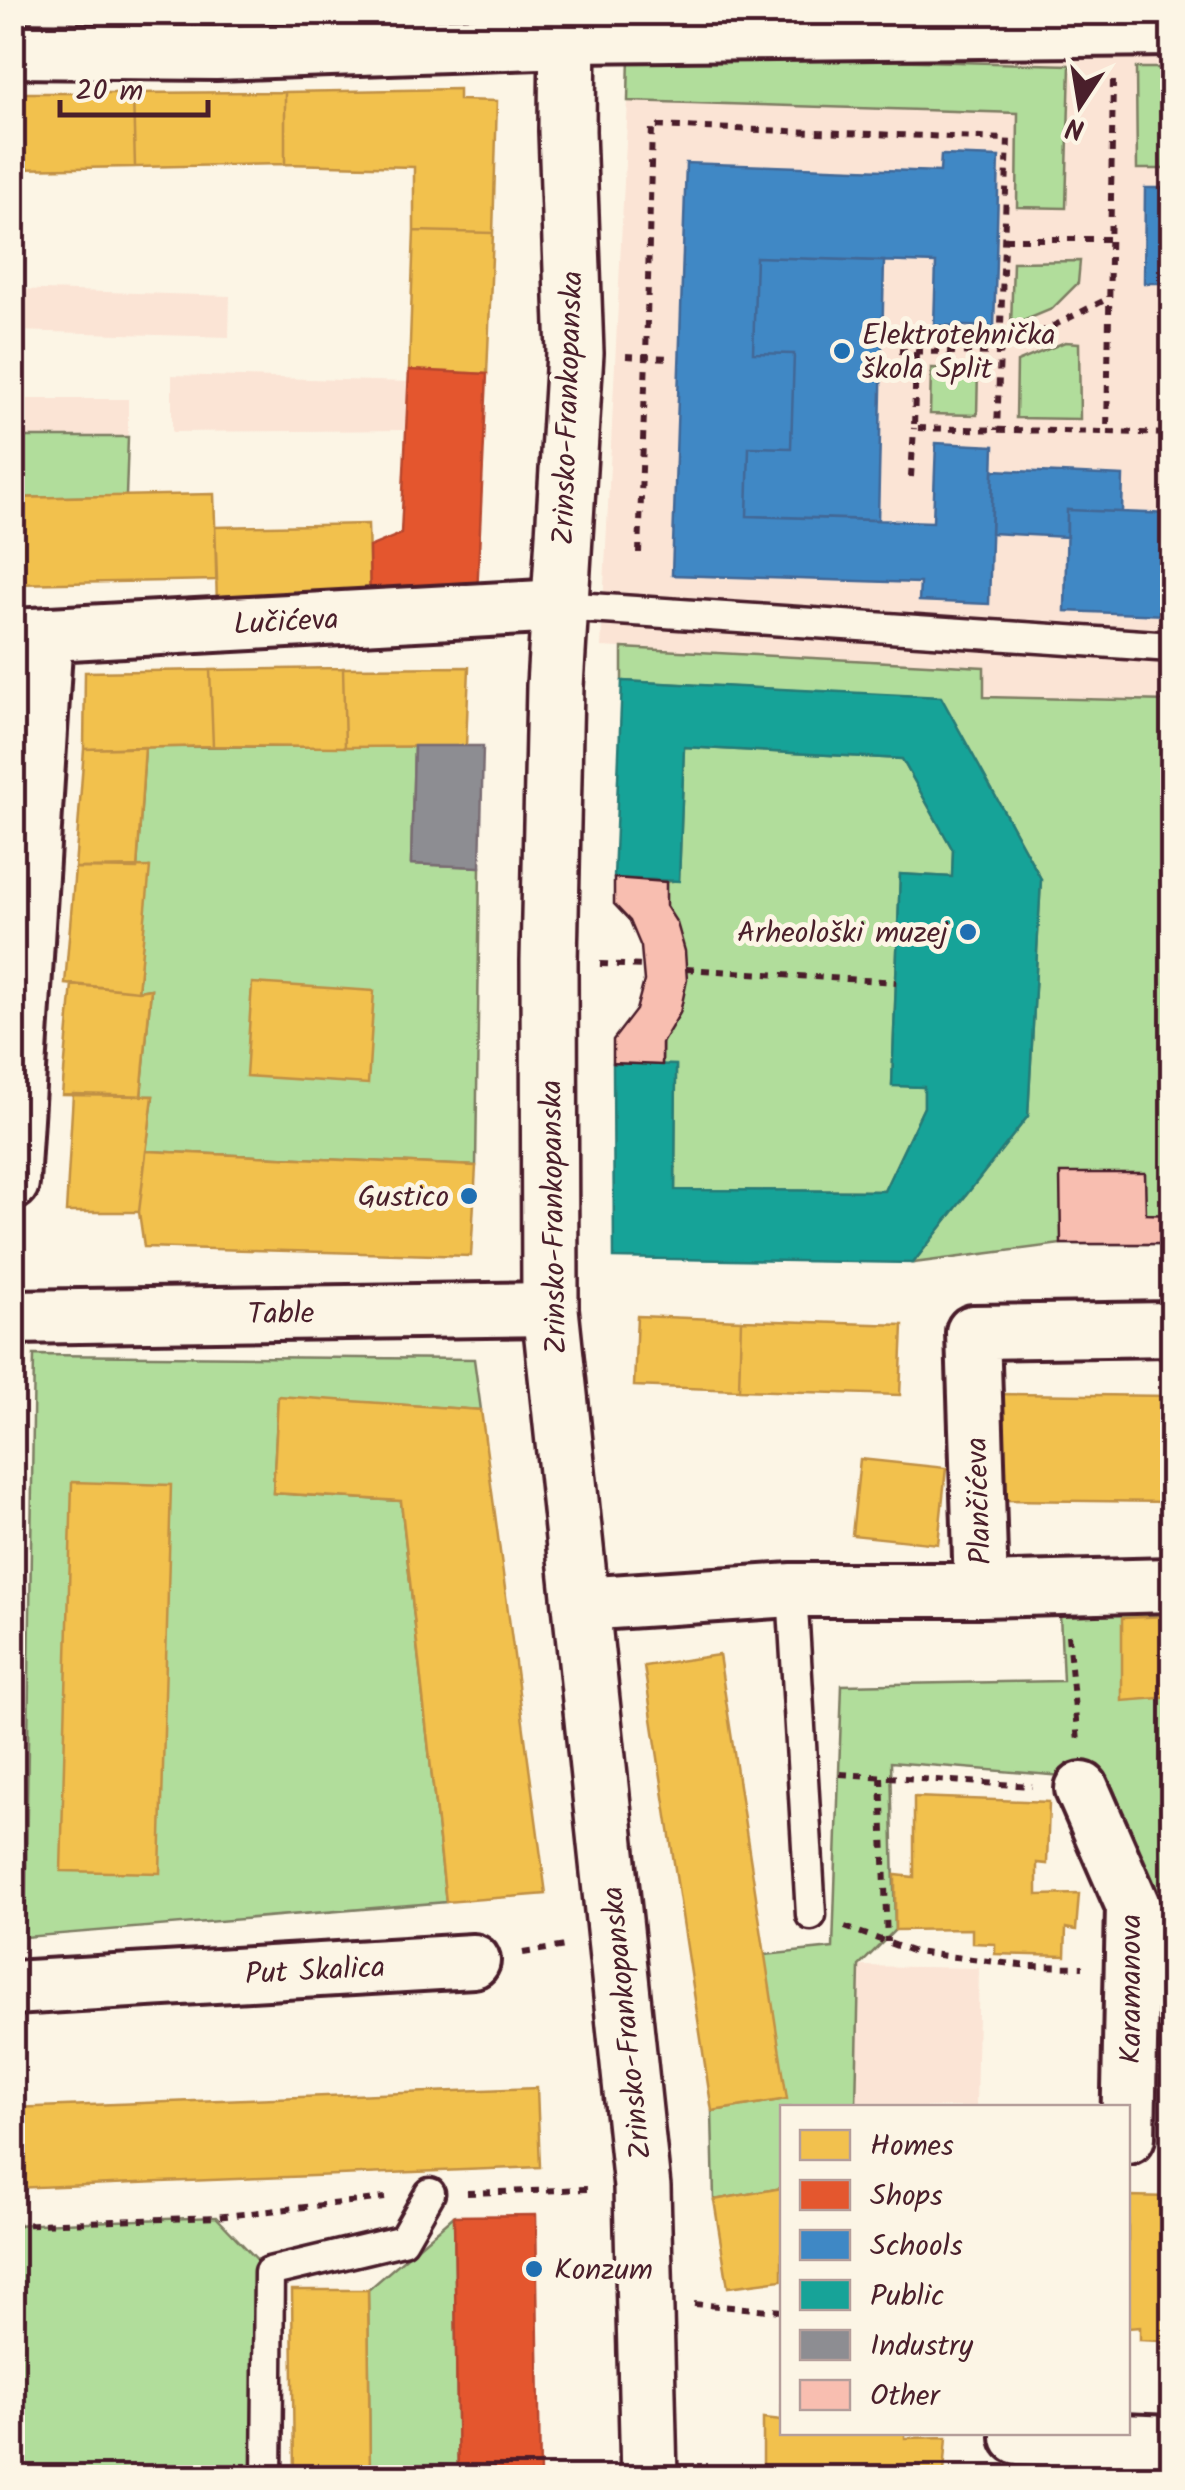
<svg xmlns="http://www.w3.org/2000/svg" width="1185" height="2490" font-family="Kalam,sans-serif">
  <rect width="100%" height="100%" fill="#fcf5e5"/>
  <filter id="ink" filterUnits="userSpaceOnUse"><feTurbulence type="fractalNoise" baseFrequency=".01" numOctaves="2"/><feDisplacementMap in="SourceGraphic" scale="20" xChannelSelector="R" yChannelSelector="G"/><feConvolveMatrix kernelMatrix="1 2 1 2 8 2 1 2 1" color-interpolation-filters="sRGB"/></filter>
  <g filter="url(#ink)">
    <path fill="#fbe4d5" d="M629,13H1172V701L983,697L984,667L601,647L628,101Z
      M13,289L230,296L229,337L13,331Z
      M172,375L408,382L406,430L172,432Z
      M13,399H128V437H13Z
      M859,1966L979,1968L976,2107L856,2108Z"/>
    <path fill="#b1dd9b" stroke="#7e7e63" stroke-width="2.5" d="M13,12H478V13L64,16H13Z
      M629,53L1070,65L1066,208L1017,207L1018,113L628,101Z
      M1136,68H1172V169H1137Z
      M1080,261L1078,283L1052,309L1011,326L1013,262Z
      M1065,342L1079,343L1080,419L1016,418L1017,362Z
      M931,368L978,369L977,415L930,414Z
      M12,437H128L126,496L13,498Z
      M622,648L984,667V697L1172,701V1244H1061L913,1263L1028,1116L1041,879L941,698L622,681Z
      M414,746L411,864L480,867L476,1166L146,1151L153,1096H141L151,989L138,991L149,867L137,869L145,747Z
      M684,747L902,759L953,850L952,877L900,874L892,1085L924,1087V1107L884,1191L675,1190L676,1066L662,1065L666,882L679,880Z
      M34,1355L474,1359L481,1410L278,1397L273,1493L401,1501L446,1902L25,1937Z
      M1172,1613V2159L1164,2158L1171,2042L1143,1860L1076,1777L891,1762L895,1930L859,1966L856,2107L782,2108V2188L714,2200L712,2111L786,2099L764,1955L833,1948L842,1685L1063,1681L1060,1614Z
      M454,2216L458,2477H370L368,2290Z
      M216,2217L269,2272L267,2477H13L12,2225Z"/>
    <path fill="#f2c14e" stroke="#c09044" stroke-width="2.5" d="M459,89V100L497,101L493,233L414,231V167L285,164V92Z
      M285,92V164L135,167L133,93Z
      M12,93H133L135,167L12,169Z
      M414,231L493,233L487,374L409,370Z
      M214,494L217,580L12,584V498Z
      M368,524L370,604L217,608L215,527Z
      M469,667L466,746L345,747L343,668Z
      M343,668L345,747L213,746L210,670Z
      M210,670L213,746L84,749L85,672Z
      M145,747L137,869L75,868L84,749Z
      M150,867L138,991L65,984L75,868Z
      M252,983L374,991L368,1084L246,1076Z
      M72,984L138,991L151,989L141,1096L62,1095Z
      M73,1094L153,1096L139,1212H66Z
      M146,1151L476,1166L471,1256L144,1247L139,1212Z
      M637,1316L741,1320L739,1390L634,1386Z
      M741,1320L903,1325L900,1395L739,1390Z
      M995,1394L1172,1396V1502L998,1500Z
      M278,1396L481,1410L546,1894L446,1902L401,1501L273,1493Z
      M860,1459L946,1468L938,1544L852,1535Z
      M72,1482L171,1485L160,1873L61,1871Z
      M1169,1616V1631H1172V1697L1122,1701V1618Z
      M719,1655L787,2099L712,2111L644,1666Z
      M914,1797L1049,1802L1047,1864L1037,1863V1895L1079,1894L1076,1930L1066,1928L1065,1956L995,1954V1944L972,1943V1929L895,1930V1875L914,1877Z
      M537,2088L540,2167L12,2188V2108Z
      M782,2188V2280L728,2287L714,2200Z
      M1128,2196L1172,2197V2352L1163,2351L1162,2341L1140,2340V2327L1128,2328Z
      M292,2290H368L370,2478H294Z
      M782,2404V2432H905V2438L947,2437L944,2472H933V2478H840V2473L763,2472V2418L782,2420Z"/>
    <path fill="#e4572e" stroke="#b6462d" stroke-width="2.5" d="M409,370L487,374L477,595L370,604L369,547L401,534Z
      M536,2215L540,2478H458L454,2216Z"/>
    <path fill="#3f88c5" stroke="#426897" stroke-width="2.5" d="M941,155L999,157L994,327L934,325L936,263L756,257L753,353L794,354L791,448L749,447L747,516L933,522L936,443L994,446L989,604L919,601L920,583L672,575L686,163L940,172Z
      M1145,188H1172V391H1168L1170,283H1144Z
      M756,257L884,261L878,520L747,516L749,447L791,448L794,354L753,353Z
      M993,470L1123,476L1122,512L1067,510V537L991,533Z
      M1067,510L1172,514V600H1169L1166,615L1065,611Z
      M12,2466L105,2478H12Z"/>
    <path fill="#17a398" stroke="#267b77" stroke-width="2.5" d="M622,681L941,697L1041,879L1028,1116L913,1263L614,1258L613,1063L676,1065L675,1190L884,1191L924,1107V1087L892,1086L900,874L952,877L953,850L902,759L684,747L679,881L614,878Z"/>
    <path fill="#8d8d92" stroke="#796c73" stroke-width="2.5" d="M414,746H483L480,867L411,864Z"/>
    <path fill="#f8beb0" stroke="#4a1f2b" stroke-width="2.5" d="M614,878L666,882V906L677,923L685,951L687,980L680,1013L662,1043V1065L613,1063V1040L636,1010L644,981L641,947L630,921L614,904Z
      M1060,1173H1145L1146,1214L1172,1215V1244H1061Z"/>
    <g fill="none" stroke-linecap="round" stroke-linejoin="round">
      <defs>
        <path id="service" d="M560,606L1172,647
          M792,1590L811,1915
          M267,2478L269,2272L403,2240L430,2193"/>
        <path id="pedestrian" d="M568,41L1172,35"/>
        <path id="minor" d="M12,51L216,53L568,41
          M14,636L560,606
          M12,1183L46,634
          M12,1317L550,1309
          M981,1590L1172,1585
          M581,1604L792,1590H981L973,1332L1172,1329
          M1082,1789L1133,1906L1128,2137
          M12,1988L473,1961
          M1018,2432V2437L1172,2443"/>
        <path id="tertiary" d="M568,12L567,131L575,353L555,686L549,961L550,1309L642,2187L649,2478"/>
      </defs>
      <use href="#service" stroke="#4a1f2b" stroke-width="35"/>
      <use href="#pedestrian" stroke="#4a1f2b" stroke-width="48"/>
      <use href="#minor" stroke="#4a1f2b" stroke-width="60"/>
      <use href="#tertiary" stroke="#4a1f2b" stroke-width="62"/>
      <path stroke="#4a1f2b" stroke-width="6" stroke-dasharray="8 8" stroke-linecap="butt" d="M1113,81L1107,432L1172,434
        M1004,239H1110
        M899,351L999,353L1109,298
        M916,352L914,428L1107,432
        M626,356L646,357L652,126L1008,139L997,430
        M911,477L914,428
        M639,553L646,357L670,358
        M600,964L643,966
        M686,969L896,982
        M1068,1635L1078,1742
        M840,1774L1032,1786
        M881,1777L887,1942
        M845,1927L914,1952L1029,1966L1083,1967
        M523,1953L565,1946
        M467,2193L590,2189
        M12,2225L216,2217L385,2198
        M694,2304L782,2311"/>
      <use href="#service" stroke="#fcf5e5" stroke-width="28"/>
      <use href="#pedestrian" stroke="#fcf5e5" stroke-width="40"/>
      <use href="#minor" stroke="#fcf5e5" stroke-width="52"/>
      <use href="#tertiary" stroke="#fcf5e5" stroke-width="55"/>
    </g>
  </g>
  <g fill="#1f6fb2" stroke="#fcf5e5" stroke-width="4">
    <circle cx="842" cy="351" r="10"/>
    <circle cx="968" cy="932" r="10"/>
    <circle cx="469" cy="1196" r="10"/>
    <circle cx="534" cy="2269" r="10"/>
  </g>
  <g text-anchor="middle" stroke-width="10" stroke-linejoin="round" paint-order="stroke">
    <g font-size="30" fill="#4a1f2b" stroke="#fcf5e5" text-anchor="start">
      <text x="862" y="344">Elektrotehnička<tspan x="862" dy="34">škola Split</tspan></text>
      <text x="948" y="942" text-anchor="end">Arheološki muzej</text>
      <text x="449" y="1206" text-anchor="end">Gustico</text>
      <text x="554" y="2279">Konzum</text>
    </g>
    <g font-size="30" fill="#4a1f2b" stroke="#fcf5e5">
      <text transform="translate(567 408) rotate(-88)" y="10">Zrinsko-Frankopanska</text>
      <text transform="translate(286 621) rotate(-3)" y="10">Lučićeva</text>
      <text transform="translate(553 1217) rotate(-91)" y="10">Zrinsko-Frankopanska</text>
      <text transform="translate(281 1313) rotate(-1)" y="10">Table</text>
      <text transform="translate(978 1501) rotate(-92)" y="10">Plančićeva</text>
      <text transform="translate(315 1970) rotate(-3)" y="10">Put Skalica</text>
      <text transform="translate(1130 1989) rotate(-90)" y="10">Karamanova</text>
      <text transform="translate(626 2023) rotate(-96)" y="10">Zrinsko-Frankopanska</text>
    </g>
  </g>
  <rect width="1185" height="2490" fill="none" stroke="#fcf5e5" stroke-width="50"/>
  <rect x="25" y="25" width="1135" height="2440" fill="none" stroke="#4a1f2b" stroke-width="4" filter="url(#ink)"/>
  <rect x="780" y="2105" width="350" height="330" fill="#fcf5e5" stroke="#b59f9b" stroke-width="2.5"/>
  <rect x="800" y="2130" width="50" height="30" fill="#f2c14e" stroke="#b59f9b" stroke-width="2.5"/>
  <text x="870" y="2155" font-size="30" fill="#4a1f2b">Homes</text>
  <rect x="800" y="2180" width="50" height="30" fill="#e4572e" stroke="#b59f9b" stroke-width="2.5"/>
  <text x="870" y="2205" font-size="30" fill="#4a1f2b">Shops</text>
  <rect x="800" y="2230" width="50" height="30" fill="#3f88c5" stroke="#b59f9b" stroke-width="2.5"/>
  <text x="870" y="2255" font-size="30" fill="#4a1f2b">Schools</text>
  <rect x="800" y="2280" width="50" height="30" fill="#17a398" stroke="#b59f9b" stroke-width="2.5"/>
  <text x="870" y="2305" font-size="30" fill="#4a1f2b">Public</text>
  <rect x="800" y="2330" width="50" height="30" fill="#8d8d92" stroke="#b59f9b" stroke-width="2.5"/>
  <text x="870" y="2355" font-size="30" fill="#4a1f2b">Industry</text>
  <rect x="800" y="2380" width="50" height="30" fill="#f8beb0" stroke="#b59f9b" stroke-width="2.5"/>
  <text x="870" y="2405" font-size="30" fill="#4a1f2b">Other</text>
  <g transform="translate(1080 105) rotate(192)" stroke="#fcf5e5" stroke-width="8" paint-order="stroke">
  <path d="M0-8L18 38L0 25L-18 38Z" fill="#4a1f2b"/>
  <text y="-15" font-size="28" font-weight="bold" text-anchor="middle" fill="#4a1f2b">N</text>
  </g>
  <path d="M60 100v15h148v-15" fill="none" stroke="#4a1f2b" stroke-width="5"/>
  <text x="75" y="100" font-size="30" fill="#4a1f2b" stroke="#fcf5e5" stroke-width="8" paint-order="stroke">20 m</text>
</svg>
